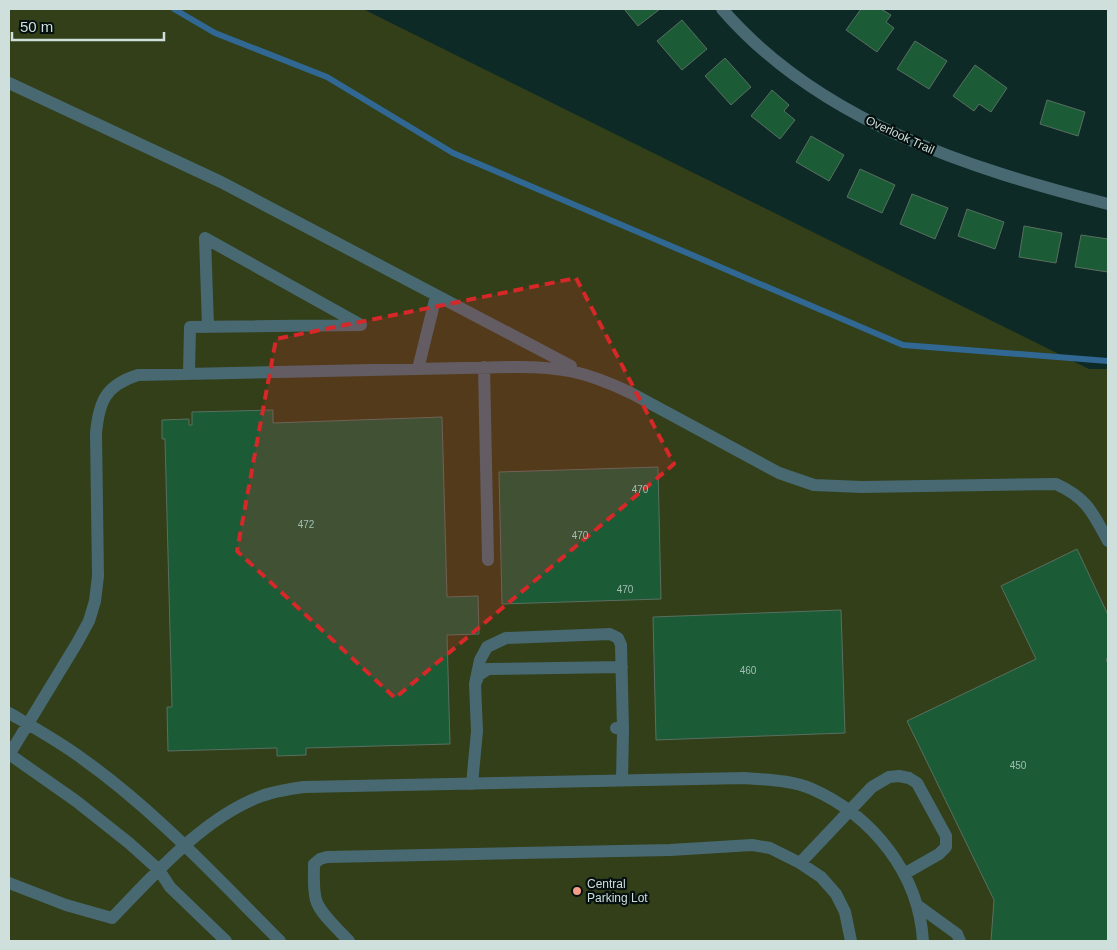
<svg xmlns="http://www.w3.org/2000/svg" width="1117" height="950" font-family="Arial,sans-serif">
  <rect width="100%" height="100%" fill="#0d2a26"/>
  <path fill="#323f18" d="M9,9H363L1089,369H1108V941H9Z"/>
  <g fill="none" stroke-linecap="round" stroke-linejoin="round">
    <path stroke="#316893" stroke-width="6" d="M174,9L215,33L327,77L453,153L903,345L1108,361"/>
  </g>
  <path fill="#1b5c37" stroke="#596f60" d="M624,9H660L638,26Z
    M861,9H881L891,15L886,22L894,28L877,52L846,30Z
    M682,20L707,49L682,70L657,41Z
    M915,41L947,61L929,89L897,69Z
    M725,58L751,87L731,105L705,76Z
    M975,65L1007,88L991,112L979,104L974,111L953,96Z
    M772,90L789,105L784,111L795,120L780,139L751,116Z
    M1047,100L1085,112L1078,136L1040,124Z
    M811,136L844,155L829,181L796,162Z
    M860,169L895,185L882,213L847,197Z
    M912,194L948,208L935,239L900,224Z
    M967,209L1004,222L995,249L958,236Z
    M1024,226L1062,233L1056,263L1019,257Z
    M1081,235L1108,239V272L1075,267Z
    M273,410V423L442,417L447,597L478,596L479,634L447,635L450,744L306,748V755L277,756V748L168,751L167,707H172L165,439H162V420L189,419V425H192V412Z
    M658,467L661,599L502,604L499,472Z
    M1077,549L1108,615V658L1106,659L1108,664V941H991L994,900L907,721L1036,659L1001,586Z
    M841,610L845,733L656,740L653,617Z"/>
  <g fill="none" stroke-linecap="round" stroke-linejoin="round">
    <path stroke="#486972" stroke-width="12" d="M722,9C820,122 968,168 1108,204
      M9,83L221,182L571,366
      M484,367L488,560
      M418,369L436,296
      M189,373L190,327L361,325L205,238L208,326
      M475,684L480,660L487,647L506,638L610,634L618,638L621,645L623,730
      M9,713C33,727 58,741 80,757C155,810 216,877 280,941
      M616,728L623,730L622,780
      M9,754L76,801L129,843L159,870L170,887L226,941
      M9,755L77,643L89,621L95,601L98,576L96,433C99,401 106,385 138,375L509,367C559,366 585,371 631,393L779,473L814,485L862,487L1056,484C1087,498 1093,513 1108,541
      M472,784L477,731L475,684L479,675L488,669L622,667
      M800,863L872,787L889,777L899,776L909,778L917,783L946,836V847L939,854L904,874
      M9,883L66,905L112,918C154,875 202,819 259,797C274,791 289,789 304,787L745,778C767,780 792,780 812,789C873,816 919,874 923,941
      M917,905L957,934L960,941
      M349,941C339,930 320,914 316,900C313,889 314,876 314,864L320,859L327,857L670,850L752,845L770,848L800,863L821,877L836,894L845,912L851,941"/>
  </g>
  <path fill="#d62828" fill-opacity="0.2" stroke="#d62828" stroke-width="4" stroke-dasharray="10 6" stroke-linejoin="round" d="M576,278L674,464L395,698L237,551L276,339Z"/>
  <circle fill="#f49e89" stroke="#05100f" stroke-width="2" cx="577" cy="891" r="5"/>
  <g text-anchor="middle" stroke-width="4.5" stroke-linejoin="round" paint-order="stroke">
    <g font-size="10" fill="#a2beb3">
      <text x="640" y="493">470</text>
      <text x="306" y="528">472</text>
      <text x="580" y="539">470</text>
      <text x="625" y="593">470</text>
      <text x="748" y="674">460</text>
      <text x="1018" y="769">450</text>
    </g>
    <g font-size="12" fill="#cfdfdc" stroke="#05100f">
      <text transform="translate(900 135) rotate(25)" y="4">Overlook Trail</text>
    </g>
    <g font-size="12" fill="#cfdfdc" stroke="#05100f" text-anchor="start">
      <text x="587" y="888">Central<tspan x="587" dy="14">Parking Lot</tspan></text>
    </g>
  </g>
  <rect width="1117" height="950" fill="none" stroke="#cfdfdc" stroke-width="20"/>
  <path d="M12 32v8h152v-8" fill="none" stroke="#cfdfdc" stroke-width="2.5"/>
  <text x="20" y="32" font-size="15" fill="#cfdfdc" stroke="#05100f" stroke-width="4" paint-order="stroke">50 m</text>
</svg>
